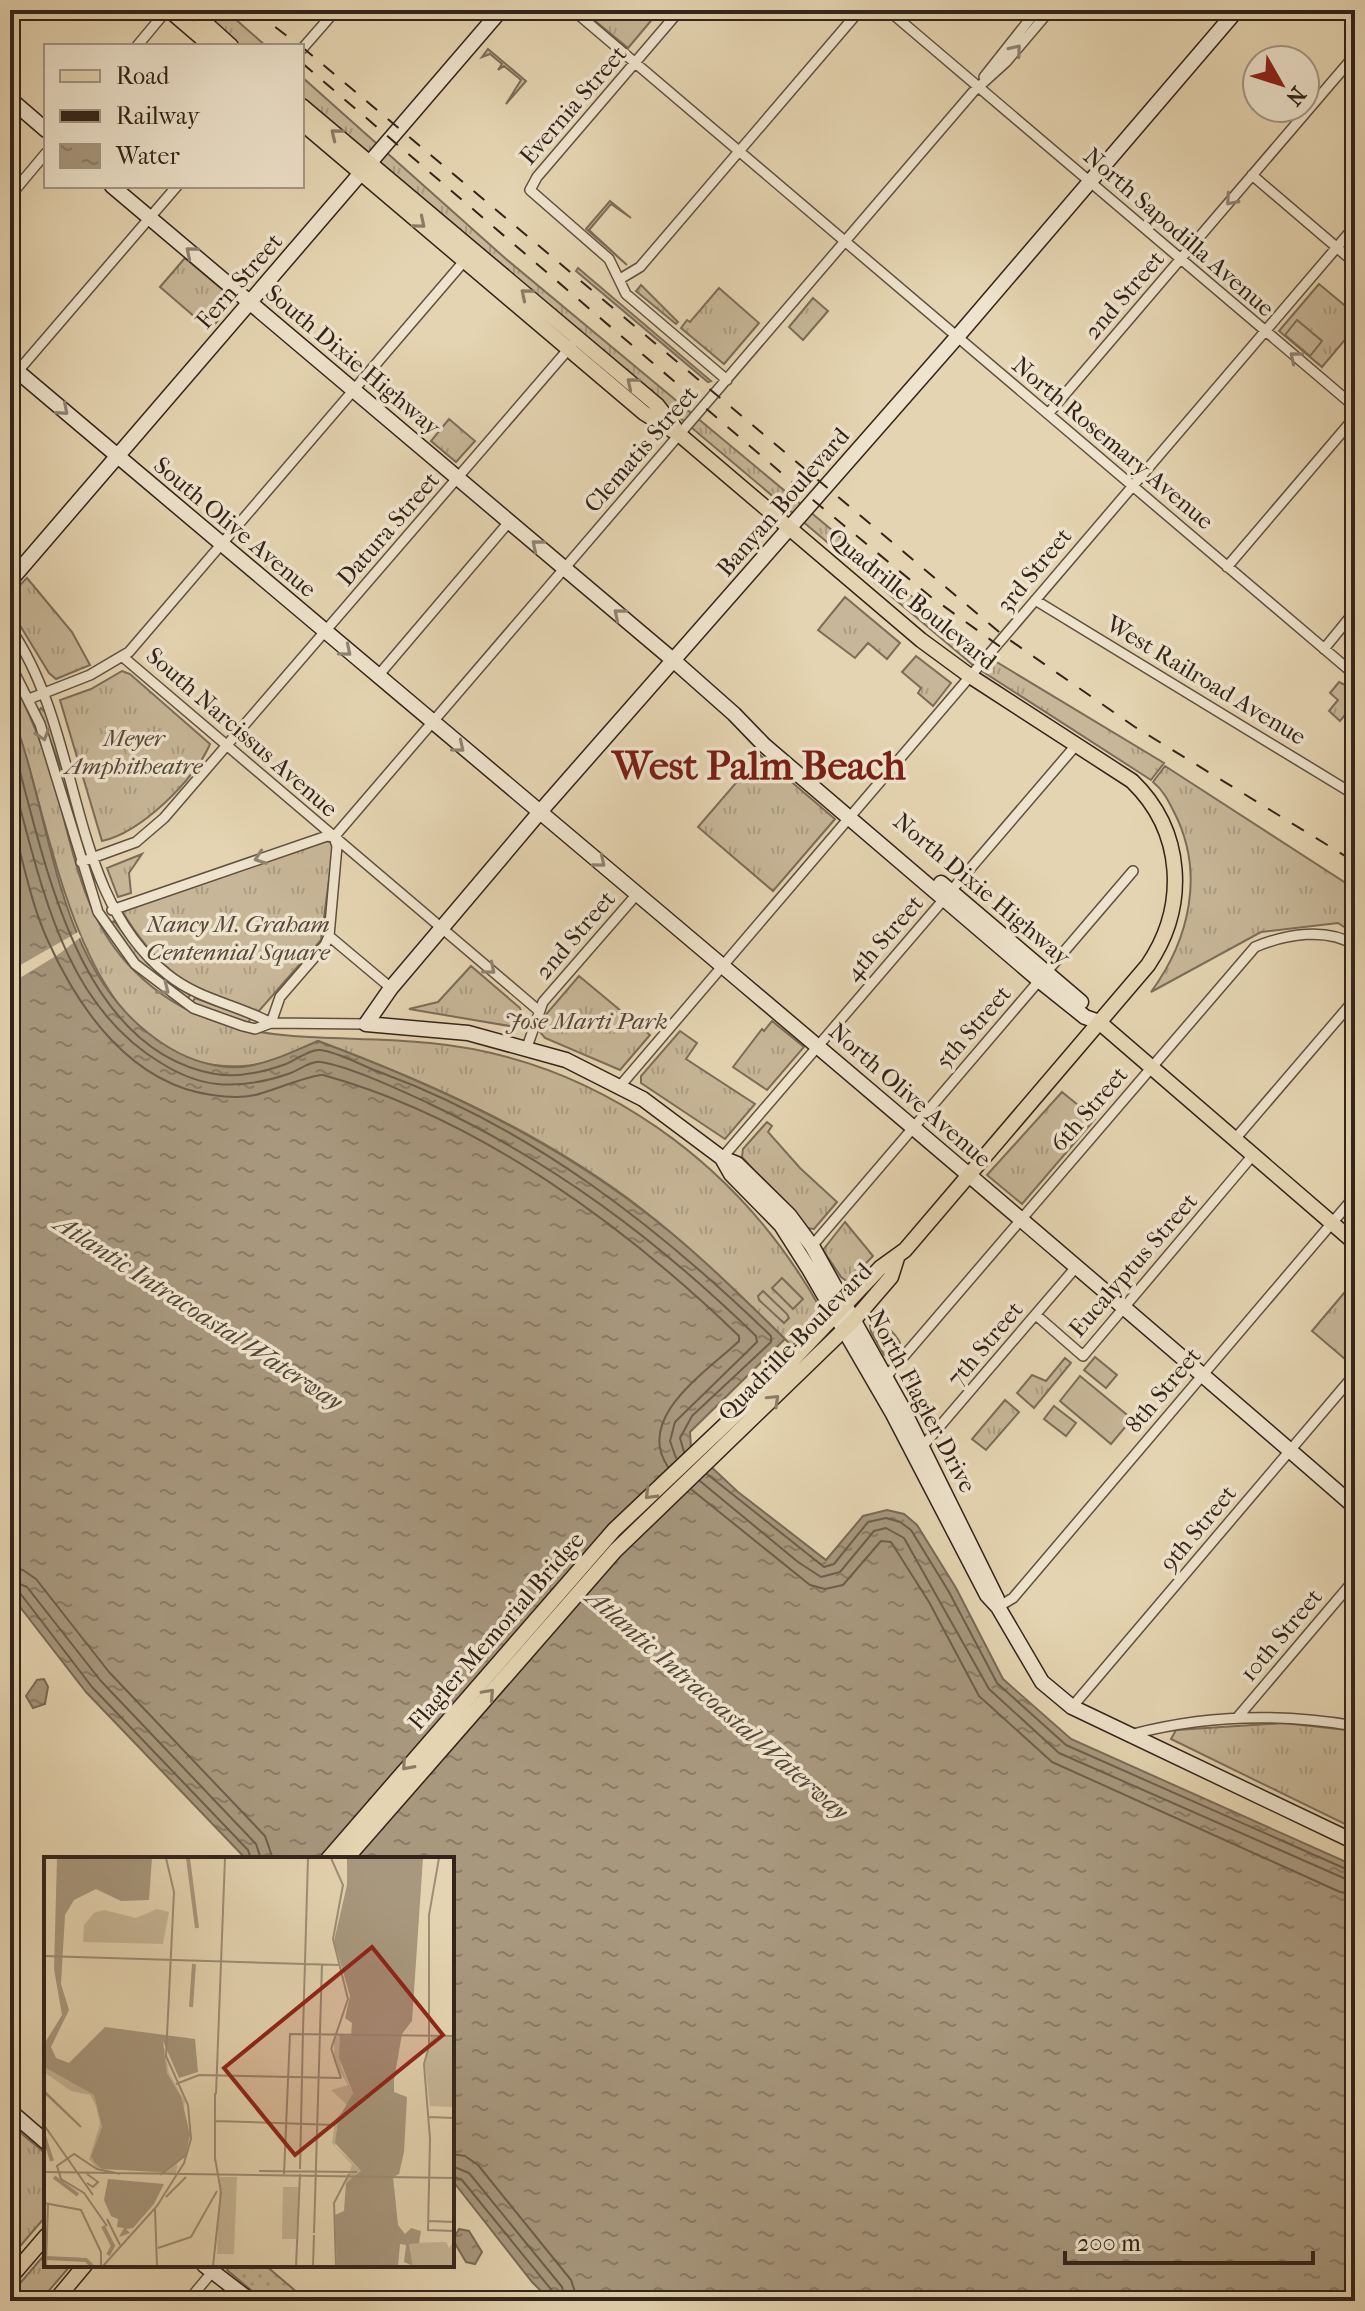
<svg xmlns="http://www.w3.org/2000/svg" width="1365" height="2311" font-family="'IM FELL French Canon',serif">
  <defs>
    <pattern id="grass-tufts" width="24" height="20" patternUnits="userSpaceOnUse" patternTransform="scale(2)"><rect width="24" height="20" fill="#c7b697"/><path d="M3 7l-1-3M5 7V3M7 7l1-3M15 17l-1-3M17 17v-4M19 17l1-3" fill="none" stroke="#ab9c82"/></pattern>
    <pattern id="garden-dots" width="8" height="8" patternUnits="userSpaceOnUse" patternTransform="scale(2)"><rect width="8" height="8" fill="#c7b697"/><path d="M2 2h.1M6 6h.1" fill="none" stroke="#ab9c82" stroke-width="1.8" stroke-linecap="round"/></pattern>
    <pattern id="water-ripples" width="26" height="14" patternUnits="userSpaceOnUse" patternTransform="scale(2)"><rect width="26" height="14" fill="#a8987e"/><path d="M2 4q2-2 4 0t4 0M15 11q2-2 4 0t4 0" fill="none" stroke="#897c66"/></pattern>
  </defs>
  <rect width="100%" height="100%" fill="#e5d4b1"/>
  <filter id="stains"><feTurbulence type="fractalNoise" baseFrequency=".0025" numOctaves="4"/><feColorMatrix values="0 0 0 0 .2 0 0 0 0 .09 0 0 0 0 .02 0 0 0 .5 -.17"/></filter>
  <radialGradient id="worn" r=".72"><stop offset=".6" stop-color="#630" stop-opacity="0"/><stop offset="1" stop-color="#630" stop-opacity=".3"/></radialGradient>
  <path fill="url(#grass-tufts)" stroke="#7c6d58" stroke-width="2" d="M196,10H225L266,46H239Z
    M594,10H648L655,16L628,48L589,16Z
    M488,49L526,81L506,104L521,80L504,66L498,70L502,64L490,54L482,57Z
    M302,77L506,259L975,649L1164,763L1151,780L974,666L302,99Z
    M185,258L235,300L210,330L160,287Z
    M578,268L711,381L708,382L576,271Z
    M1319,284L1355,314V328L1322,367L1279,331Z
    M641,285L678,322L676,324L636,291Z
    M719,288L759,323L724,364L681,328L687,320L690,322Z
    M813,298L828,311L803,340L789,327Z
    M449,419L475,441L456,462L431,441Z
    M27,578L72,632L90,665L56,679L49,673L10,609V595Z
    M845,597L900,643L887,659L868,643L855,658L818,630Z
    M916,656L951,683L933,706L918,693L921,688L902,672Z
    M122,671L130,674L210,744C195,780 140,833 102,841L60,700L91,689Z
    M10,673C27,708 42,742 53,779C72,843 80,911 126,962C210,1056 318,1031 430,1043C596,1059 738,1163 819,1306C818,1323 804,1334 792,1346C744,1299 696,1251 643,1210C545,1134 433,1084 318,1041C295,1051 269,1065 243,1066C73,1075 55,821 10,708Z
    M1339,682L1355,690V703L1340,721L1329,711L1338,700L1330,693Z
    M41,708L47,714L70,792L39,711Z
    M760,755L835,819L773,891L698,827Z
    M1165,766L1355,889V934L1338,923L1261,932L1151,992C1190,939 1205,872 1174,812C1168,800 1163,790 1153,782Z
    M319,840L331,842L333,850L321,940L259,1011C198,1004 150,960 121,909Z
    M142,854L129,873L131,893L118,897L107,868Z
    M114,921L148,964L190,995L187,1000L144,968L109,924Z
    M471,966L520,1008L524,1022L521,1028L409,1009L438,1002Z
    M579,976L650,1035L620,1070L545,1038L540,1032L543,1018Z
    M195,998L250,1018L249,1023L192,1003Z
    M772,1021L804,1047L767,1090L733,1067L762,1029L764,1031Z
    M680,1031L697,1043L686,1059L755,1104L725,1139L641,1083V1076Z
    M1062,1092L1095,1119L1022,1204L987,1175Z
    M767,1122L772,1126L768,1132L800,1168L837,1202L814,1229L806,1228L742,1157L743,1149Z
    M845,1222L873,1256L848,1282L841,1277L823,1250Z
    M1355,1280V1361L1352,1365L1312,1331Z
    M875,1312C881,1326 894,1329 900,1343L891,1357L884,1355L871,1332L869,1319Z
    M1065,1358L1071,1363L1034,1408L1017,1393L1032,1375L1046,1381Z
    M1005,1400L1019,1412L986,1450L972,1439Z
    M1284,1723L1355,1731V1829L1171,1739L1176,1730Z
    M10,2124L46,2154V2216L10,2258Z
    M46,2253V2265H71L40,2301H10V2295Z"/>
  <path fill="url(#garden-dots)" stroke="#7c6d58" stroke-width="2" d="M610,201L631,218L611,204L589,230L627,265L586,229Z
    M231,2265H265L298,2293L291,2301H264L227,2270Z"/>
  <path fill="#c7b697" stroke="#7c6d58" stroke-width="2" d="M1297,320L1322,341L1310,356L1285,335Z
    M782,1278L803,1299L793,1309L772,1288Z
    M763,1291L787,1314L789,1318L784,1323L759,1300L758,1296Z
    M1095,1357L1117,1375L1106,1388L1084,1370Z
    M1080,1376L1132,1419L1111,1444L1060,1401Z
    M1054,1406L1076,1423L1066,1436L1044,1419Z"/>
  <path fill="url(#water-ripples)" stroke="#796a56" stroke-width="2" d="M10,708C55,821 53,977 168,1047C191,1061 222,1071 249,1066C274,1061 295,1051 318,1041C433,1084 542,1134 641,1209C693,1248 739,1294 785,1339L690,1432L691,1448L738,1492L826,1560L863,1516L887,1510L904,1514L917,1525L956,1588L1003,1679L1071,1739L1355,1866V2301H551L532,2282L452,2180V1859H246L86,1692L10,1594Z
    M44,1679L48,1687L45,1704L33,1708L26,1696L37,1680Z
    M459,2229L469,2231L482,2252L475,2264L466,2262L453,2240Z"/>
  <path fill="#e5d4b1" d="M78,932L81,937L59,954L10,984V971Z"/>
  <g fill="none" stroke-linecap="round" stroke-linejoin="round">
    <path stroke="#6d5e4c" stroke-width="2" d="M10,735C43,848 73,1049 215,1074C238,1078 264,1072 286,1064C296,1060 310,1049 320,1050C339,1052 364,1067 382,1073C533,1129 657,1226 771,1336V1342L692,1416L680,1438L684,1452
      M10,771C40,875 59,1002 161,1063C177,1073 198,1082 217,1084C241,1086 265,1082 288,1074C298,1071 311,1060 321,1062C351,1067 400,1090 428,1103C555,1163 656,1239 756,1336L757,1342L675,1422L670,1441L676,1458
      M10,814C22,855 30,902 48,941C79,1010 131,1084 212,1095C225,1097 242,1098 255,1095C269,1092 314,1073 323,1075C479,1118 625,1226 739,1336V1341C708,1371 634,1417 668,1467
      M707,1474L824,1567L834,1564L868,1522L886,1518L900,1522L911,1530L949,1592L997,1683L1066,1745L1355,1873
      M700,1481L798,1562L821,1577L840,1572L874,1531L886,1528L904,1538L989,1689L1059,1753L1355,1883
      M692,1490L810,1585L825,1589L843,1585L881,1541L891,1542L929,1602L979,1696L1052,1762L1340,1892L1355,1895
      M10,1568L23,1570L36,1579L109,1672L265,1836L273,1859
      M10,1580L27,1587L100,1680L256,1844L261,1859
      M10,1590L20,1593L92,1687L248,1850L251,1859
      M452,2154L465,2156L478,2165L571,2280L578,2301
      M452,2166L469,2173L562,2287L566,2301
      M452,2176L462,2180L554,2293L556,2301"/>
    <defs>
      <path id="street" d="M573,10L1355,675
        M680,10L537,177L530,190L609,259L626,294L727,380
        M888,10L1355,407
        M137,46L167,10
        M302,49L336,10
        M984,77L1037,10
        M1252,175L1355,263
        M10,196L46,153
        M620,279L640,267L860,10
        M18,371L177,186
        M1048,414L1355,55
        M1227,567L1355,417
        M1035,600L1355,795
        M10,628C84,735 66,893 167,974C199,1000 236,1004 271,1023
        M1324,649L1355,611
        M123,657L538,1010
        M10,664L40,724L98,912L135,964L193,1008L243,1026L255,1029L271,1023L366,1024
        M377,677L509,522
        M29,699L90,675L129,652L466,259
        M334,837L973,92L1006,62L1050,10
        M81,862L136,842L164,818L572,345
        M112,910L327,836L334,837
        M329,936L391,988
        M271,1023L280,997L325,945L329,936L337,846L334,837
        M527,1047L543,1002L637,894
        M620,1086L1355,226
        M1235,1139L1355,999
        M722,1158L1077,744
        M812,1246L1133,871
        M1036,1315L1083,1356L1253,1155
        M886,1377L1255,947C1286,934 1326,927 1355,945
        M922,1447L1077,1266
        M998,1607L1013,1598L1355,1196
        M1072,1707L1355,1374
        M1237,1718L1355,1579
        M1133,1734C1206,1715 1280,1713 1355,1726
        M188,2301L218,2265"/>
      <path id="secondary" d="M1237,10L957,337L539,813L391,988L366,1024L468,1033L566,1060L643,1099L722,1158L731,1174L781,1225L809,1269L893,1414L987,1595L998,1607L1042,1682L1072,1707L1355,1842
        M10,99L46,130
        M112,186L673,660L734,714L764,745L1040,981L1085,1017L1099,1022
        M10,365C459,745 911,1121 1355,1507
        M10,581L501,10
        M941,883L1081,1002
        M722,1158L737,1164L789,1215L812,1246L902,1407L997,1599
        M10,2111L46,2142
        M204,2265L251,2301"/>
      <path id="primary" d="M169,10L211,46
        M191,10L231,46
        M302,106L657,405L675,428
        M302,123L644,413L680,435L921,640L970,676L1132,781C1184,831 1188,906 1148,965L905,1250L880,1268L786,1367L614,1530L328,1859
        M1099,1022L1355,1243
        M346,1859L615,1551L854,1320L891,1277L897,1258
        M10,2278L46,2236
        M55,2301L85,2265"/>
    </defs>
    <use href="#street" stroke="#5f5040" stroke-width="12"/>
    <use href="#secondary" stroke="#32241a" stroke-width="17"/>
    <use href="#primary" stroke="#32241a" stroke-width="17"/>
    <use href="#street" stroke="#eee3cc" stroke-width="9"/>
    <use href="#secondary" stroke="#eee3cc" stroke-width="14"/>
    <use href="#primary" stroke="#e5d4b1" stroke-width="14"/>
    <path stroke="#32241a" stroke-width="2" stroke-dasharray="14 14" stroke-linecap="butt" d="M253,10L300,46
      M302,47L1004,636L1135,727L1355,862
      M302,63L813,500L931,597L1002,648"/>
  </g>
  <defs><path id="oneway-chevron" d="M-2-3.5L2.5 0L-2 3.5" fill="none" stroke-width="1.6" stroke-linecap="round" stroke-linejoin="round" transform="scale(2)"/></defs>
  <g stroke="#908473">
    <use href="#oneway-chevron" transform="translate(1016 50) rotate(-50)"/>
    <use href="#oneway-chevron" transform="translate(1231 200) rotate(131)"/>
    <use href="#oneway-chevron" transform="translate(191 252) rotate(-140)"/>
    <use href="#oneway-chevron" transform="translate(1295 357) rotate(-140)"/>
    <use href="#oneway-chevron" transform="translate(63 410) rotate(41)"/>
    <use href="#oneway-chevron" transform="translate(537 545) rotate(-140)"/>
    <use href="#oneway-chevron" transform="translate(619 614) rotate(-140)"/>
    <use href="#oneway-chevron" transform="translate(346 651) rotate(40)"/>
    <use href="#oneway-chevron" transform="translate(43 735) rotate(72)"/>
    <use href="#oneway-chevron" transform="translate(459 747) rotate(40)"/>
    <use href="#oneway-chevron" transform="translate(260 858) rotate(161)"/>
    <use href="#oneway-chevron" transform="translate(600 862) rotate(40)"/>
    <use href="#oneway-chevron" transform="translate(490 969) rotate(40)"/>
    <use href="#oneway-chevron" transform="translate(164 989) rotate(38)"/>
  </g>
  <g stroke="#8c7c66">
    <use href="#oneway-chevron" transform="translate(336 134) rotate(-141)"/>
    <use href="#oneway-chevron" transform="translate(420 223) rotate(40)"/>
    <use href="#oneway-chevron" transform="translate(526 294) rotate(-140)"/>
    <use href="#oneway-chevron" transform="translate(632 383) rotate(-140)"/>
    <use href="#oneway-chevron" transform="translate(774 1400) rotate(-44)"/>
    <use href="#oneway-chevron" transform="translate(650 1494) rotate(135)"/>
    <use href="#oneway-chevron" transform="translate(489 1694) rotate(-48)"/>
    <use href="#oneway-chevron" transform="translate(407 1765) rotate(131)"/>
  </g>
  <g text-anchor="middle" stroke-width="7" stroke-linejoin="round" paint-order="stroke">
    <g font-size="24" fill="#32241a" stroke="#eee3cc">
      <text transform="translate(573 105) rotate(-49)" y="8">Evernia Street</text>
      <text transform="translate(1179 232) rotate(41)" y="8">North Sapodilla Avenue</text>
      <text transform="translate(239 281) rotate(-49)" y="8">Fern Street</text>
      <text transform="translate(1124 295) rotate(-49)" y="8">2nd Street</text>
      <text transform="translate(353 360) rotate(40)" y="8">South Dixie Highway</text>
      <text transform="translate(1113 443) rotate(40)" y="8">North Rosemary Avenue</text>
      <text transform="translate(641 449) rotate(-49)" y="8">Clematis Street</text>
      <text transform="translate(783 502) rotate(-49)" y="8">Banyan Boulevard</text>
      <text transform="translate(235 527) rotate(40)" y="8">South Olive Avenue</text>
      <text transform="translate(388 529) rotate(-49)" y="8">Datura Street</text>
      <text transform="translate(1034 570) rotate(-50)" y="8">3rd Street</text>
      <text transform="translate(912 599) rotate(39)" y="8">Quadrille Boulevard</text>
      <text transform="translate(1206 680) rotate(31)" y="8">West Railroad Avenue</text>
      <text transform="translate(242 732) rotate(41)" y="8">South Narcissus Avenue</text>
      <text transform="translate(982 889) rotate(40)" y="8">North Dixie Highway</text>
      <text transform="translate(575 935) rotate(-49)" y="8">2nd Street</text>
      <text transform="translate(884 938) rotate(-49)" y="8">4th Street</text>
      <text transform="translate(973 1027) rotate(-49)" y="8">5th Street</text>
      <text transform="translate(910 1095) rotate(41)" y="8">North Olive Avenue</text>
      <text transform="translate(1089 1109) rotate(-49)" y="8">6th Street</text>
      <text transform="translate(1133 1265) rotate(-49)" y="8">Eucalyptus Street</text>
      <text transform="translate(795 1342) rotate(-46)" y="8">Quadrille Boulevard</text>
      <text transform="translate(985 1344) rotate(-50)" y="8">7th Street</text>
      <text transform="translate(1163 1390) rotate(-50)" y="8">8th Street</text>
      <text transform="translate(922 1401) rotate(62)" y="8">North Flagler Drive</text>
      <text transform="translate(1198 1528) rotate(-50)" y="8">9th Street</text>
      <text transform="translate(496 1631) rotate(-49)" y="8">Flagler Memorial Bridge</text>
      <text transform="translate(1281 1635) rotate(-50)" y="8">10th Street</text>
    </g>
    <g font-size="24" font-style="italic" fill="#574839" stroke="#eee3cc">
      <text x="134" y="746">Meyer<tspan x="134" dy="28">Amphitheatre</tspan></text>
      <text x="238" y="932">Nancy M. Graham<tspan x="238" dy="28">Centennial Square</tspan></text>
      <text x="586" y="1029">Jose Marti Park</text>
    </g>
    <g font-size="26" font-style="italic" fill="#554738" stroke="#eee3cc">
      <text transform="translate(199 1312) rotate(33)" y="9">Atlantic Intracoastal Waterway</text>
      <text transform="translate(718 1704) rotate(41)" y="9">Atlantic Intracoastal Waterway</text>
    </g>
    <g font-size="40" font-weight="bold" fill="#7a1f14" stroke="#eee3cc">
      <text x="759" y="779">West Palm Beach</text>
    </g>
  </g>
  <g transform="translate(44 1857)">
    <rect width="410" height="410" fill="#e5d4b1"/>
    <path d="M113,52L125,55L119,87L39,85L40,68L50,56L60,53L92,61ZM296,177L297,209L309,236L293,268L291,289L317,314L302,326L308,308L288,286L291,263L303,248L287,233L304,228L290,205V182ZM387,180H410V250L386,249L381,207ZM119,184L125,216L141,244L132,317L53,311L45,302L56,267L52,249L46,238L27,234L0,215V210L50,238L58,270L47,299L137,238L123,216ZM176,320H193L190,397H173ZM402,385L405,391L410,385V409H369L365,386Z" fill="#c7b697"/>
    <path d="M239,330H255L252,382H238Z" fill="#c7b697"/>
    <path d="M13,1H108L105,43L77,44L52,32L30,43L21,58L17,127L25,153L7,190L12,201L25,206L61,170L151,182L154,215L135,221L119,184L123,216L137,239L146,278L142,297L119,315L58,312L51,306L47,299L58,270L50,238L0,210L2,184L18,158L10,112ZM303,1H379L368,164L358,177L350,223V235L363,240L360,295L355,317L349,320L354,368L361,377L367,371L377,374L375,386L365,387L369,409L360,405L362,388L356,387L354,409H293L291,358L300,354L302,326L317,314L291,286L294,263L309,236L295,201L296,178L307,179L308,166L301,161L306,139L290,84L303,28ZM64,322L120,327L110,347L89,371L82,372L86,376L75,380L80,371L73,370L74,362L67,359L60,343Z" fill="#a8987e"/>
    <path fill="none" stroke="#a8987e" stroke-width="4" d="M144,1L153,71M147,150L150,107M0,279L8,304M10,320L34,338M59,369L69,389L64,398M2,401L42,403L48,409"/>
    <path fill="none" stroke="#9d8e75" stroke-width="2" d="M287,1L299,28L289,82L304,142L287,192M395,1L385,58V189L380,207L386,282L384,373L410,374M0,99L261,107M261,107L296,108M259,174L264,1M287,191L297,221M132,227L155,218L297,221M0,234L37,270L0,235M172,237L181,1M385,260L410,261M171,264L291,268M0,268L49,338M171,304V236M256,312L259,174M215,314L313,315M0,315L410,321M240,317L246,177L410,179M116,318L142,298M43,326L49,330L54,325L43,317M122,340L142,320M0,346L37,353L57,395V409M111,352L113,409M63,362L76,388M385,364L410,365M63,369L40,336L17,322L13,309L30,297L53,312L76,317M270,376L278,107M114,391L147,380L173,334M2,409L4,346M59,409L113,349L140,306L147,282L144,248L122,199L130,35L122,1M169,409L177,335L171,301M252,409L256,317M269,409L270,378M292,409L290,346L305,317"/>
    <path fill="#8f2418" fill-opacity="0.15" stroke="#8f2418" stroke-width="4" d="M328,90L399,178L251,298L180,211Z"/>
    <rect width="410" height="410" fill="none" stroke="#32241a" stroke-width="4"/>
  </g>
  <rect width="1365" height="2311" fill="none" stroke="#e5d4b1" stroke-width="40"/>
  <rect x="12" y="12" width="1341" height="2287" fill="none" stroke="#32241a" stroke-width="4"/>
  <rect x="20" y="20" width="1325" height="2271" fill="none" stroke="#32241a" stroke-width="2"/>
  <rect x="44" y="44" width="260" height="144" fill="#eee3cc" stroke="#a39785" stroke-width="2"/>
  <rect x="60" y="70" width="40" height="12" fill="#e5d4b1" stroke="#a39785" stroke-width="2"/>
  <text x="116" y="84" font-size="24" fill="#32241a">Road</text>
  <rect x="60" y="110" width="40" height="12" fill="#32241a" stroke="#a39785" stroke-width="2"/>
  <text x="116" y="124" font-size="24" fill="#32241a">Railway</text>
  <rect x="60" y="144" width="40" height="24" fill="url(#water-ripples)" stroke="#a39785" stroke-width="2"/>
  <text x="116" y="164" font-size="24" fill="#32241a">Water</text>
  <g transform="translate(1281 84) rotate(129)"><circle r="38" fill="#eee3cc" stroke="#a39785" stroke-width="2"/>
  <path d="M0-6L14 30L0 20L-14 30Z" fill="#8f2418"/>
  <text y="-12" font-size="22" font-weight="bold" text-anchor="middle" fill="#32241a">N</text>
  </g>
  <path d="M1065 2251v12h248v-12" fill="none" stroke="#32241a" stroke-width="4"/>
  <text x="1077" y="2251" font-size="24" fill="#32241a" stroke="#eee3cc" stroke-width="6" paint-order="stroke">200 m</text>
  <rect width="100%" height="100%" filter="url(#stains)"/>
  <rect width="100%" height="100%" fill="url(#worn)"/>
</svg>
